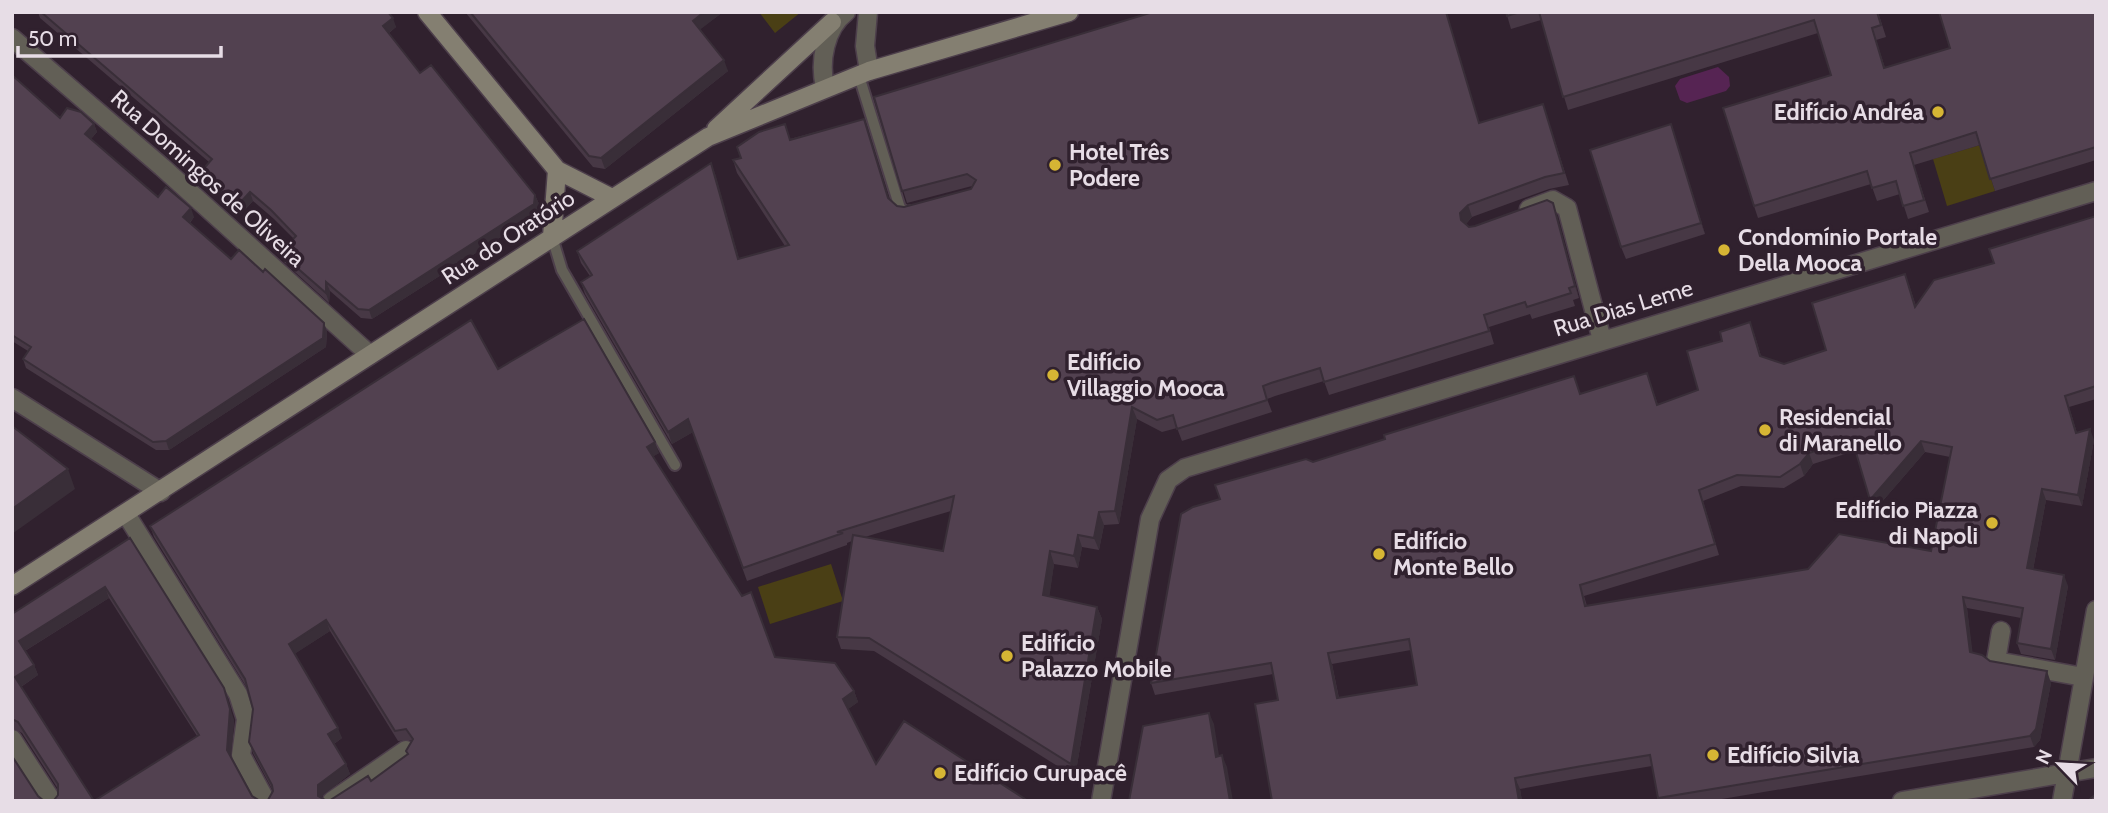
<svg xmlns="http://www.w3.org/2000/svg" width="2108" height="813" font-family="Cabin,sans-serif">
  <rect width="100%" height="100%" fill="#30212e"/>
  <path fill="#4a3f15" d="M759,12H801L775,33Z
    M1980,145L1995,191L1947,206L1933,159Z
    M831,564L843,601L770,624L758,587Z"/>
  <path fill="#562453" d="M1718,67L1729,77L1730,86L1726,91L1687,103L1680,100L1675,86L1680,79Z"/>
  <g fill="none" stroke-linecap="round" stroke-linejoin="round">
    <defs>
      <path id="lane" d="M859,76L900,208L906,212L911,211
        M552,237L562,270L675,465"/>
      <path id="street" d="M868,12L865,46L869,71
        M12,38L162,167L370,355
        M825,87C819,61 825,28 846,12
        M1529,209L1553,200L1567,208L1602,340
        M12,398L161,492
        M126,514L238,694L246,719L241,755L266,801
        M2001,631L1996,661L2083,677
        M12,739L52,801
        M332,801L406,750
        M1101,801L1150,519L1168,480L1185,468L2096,191
        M1902,801L2096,768
        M2062,801L2096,610"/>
      <path id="secondary" d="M427,12L557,170L612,198
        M716,129L832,22
        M552,237L557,170
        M12,586L708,137L869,71L1069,12"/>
    </defs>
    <use href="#lane" stroke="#4d3f4b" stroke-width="14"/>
    <use href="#street" stroke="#4d3f4b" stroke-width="21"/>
    <use href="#secondary" stroke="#4d3f4b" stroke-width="21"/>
    <use href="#lane" stroke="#625f56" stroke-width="10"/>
    <use href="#street" stroke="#625f56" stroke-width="18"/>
    <use href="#secondary" stroke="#847f71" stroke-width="18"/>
  </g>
  <path fill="#473845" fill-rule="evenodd" d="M38,12H388L396,27L389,33L420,73L535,195L539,204L537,214L372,319L361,318L330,291L329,303L284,262L280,253L294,239L274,219L253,201L241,214L203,183L200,173L209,162L40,18Z
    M465,12H723L700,29L728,71L605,169L593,167Z
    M1506,12H1878L1886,37L1876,40L1885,68L2096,12V160L1995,191L1980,145L1914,165L1929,212L1908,219L1900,194L1877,201L1871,184L1758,218L1754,206L1831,75L1818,33L1568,110L1541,20L1511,29Z
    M12,75L60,118L94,124L97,132L91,139L158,197L194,217L190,223L231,259L324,323L327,332L326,347L169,450H156L26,368L23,359L28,351L12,341Z
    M874,97L1479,123L1543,104L1569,185L1549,189L1472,217L1466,224L1469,227L1475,226L1557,216L1579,298L1573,300L1575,306L1532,319L1530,314L1489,327L1494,344L1329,395L1324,381L1275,396L1267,399L1272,412L1182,441L1177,428L1162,432L1137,419L1119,524L1104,525L1099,550L1082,547L1078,568L1054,564L1049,596L1097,607L1102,619L1075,777L874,651L841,649L837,637L852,541L847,543V545L747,581L693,432L672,444L585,294L581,282L590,276L581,263L577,251L711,163L739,259L785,246L737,173L733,160L790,139L864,119L889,199L897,206L904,207L971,189L972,186L907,203ZM951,511L943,551L865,537L917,521Z
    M1675,136L1705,234L1626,259L1621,247Z
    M2096,216V399L2069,407L2077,433L2094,440L2082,506L2046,500L2033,570L2068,586L2055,660L2021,654L2017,643L2021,618L1967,608L1972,653L1990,661L2051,683L2040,740L2034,747L1710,801H1659L1652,766L1586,777L1520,789L1522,801H1272L1278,700L1273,674L1155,695L1151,683L1220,499L1313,462L1581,394L1647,373L1658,405L1698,390L1754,333L1761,356L1784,364L1826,350L1909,285L1916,306L1994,263ZM1855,451L1874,511L1925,452L1950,457L1931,551L1587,606L1584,596L1719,555L1703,501L1741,486L1784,488L1804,476L1813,464ZM1411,650L1417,685L1339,698L1332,664Z
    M498,369L659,453L653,456L775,657L854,691L858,702L848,709L876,764L1028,801L371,781L408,754L406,751L412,742L410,740L398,741L330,631L294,654L342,738L334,744L346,764L350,774L322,796V798L268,800L273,791L253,753L249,742L253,709L247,688L154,537L150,526Z
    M130,538L234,720L231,757L252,796L94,801L197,736L109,598L25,651L34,665L38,675L21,687L94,801H12L38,796L44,801L54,800L58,795V789L22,733L12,728V614Z"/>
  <path fill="#392e38" d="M704,12H723L697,32L693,21Z
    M393,18L396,27L386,35L383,26Z
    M724,60L728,71L605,169L601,158Z
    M94,124L97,132L88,142L85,134Z
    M1671,124L1675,136L1705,234L1701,223Z
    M711,163L716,176L743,272L738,259Z
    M250,192L253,201L241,214L238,205Z
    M535,195L539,204L537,214L372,319L369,310Z
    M1553,203L1557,216L1579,298L1575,286Z
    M1468,205L1472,217L1465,225L1461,220L1460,213Z
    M191,208L194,217L187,226L183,217Z
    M326,282L330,291L329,303L326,293Z
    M324,323L327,332L326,347L169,450L166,441Z
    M1132,407L1137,419L1119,524L1115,511Z
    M688,419L693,432L672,444L668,432Z
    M2090,429L2094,440L2082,506L2078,495Z
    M1921,441L1925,452L1874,511L1870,500Z
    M655,442L659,453L651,458L647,447Z
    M1809,453L1813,464L1804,476L1800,464Z
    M68,469L75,489L12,534V509Z
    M2042,489L2046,500L2031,580L2027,568Z
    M1099,512L1104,525L1099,550L1094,538Z
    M1078,535L1082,547L1078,568L1074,556Z
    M1050,551L1054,564L1048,607L1043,595Z
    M2064,575L2068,586L2055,660L2051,649Z
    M105,587L109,598L23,652L19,641Z
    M1963,597L1967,608L1974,663L1970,652Z
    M1097,607L1102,619L1075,777L1071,764Z
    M326,620L330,631L293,655L289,644Z
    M1328,653L1332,664L1341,709L1337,698Z
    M34,665L38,675L19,688L15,677Z
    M2047,671L2051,683L2040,740L2034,747L2030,736Z
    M224,688L234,720L231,760L227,750Z
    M854,691L858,702L847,710L843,699Z
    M1209,713L1214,724L1221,768L1216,757Z
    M338,728L342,738L332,745L328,734Z
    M1222,755L1227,767L1233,801H1230Z
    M346,764L350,774L322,796V801L318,796V785Z
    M1515,778L1520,789L1522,801H1519Z"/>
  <path fill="#524150" stroke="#392e38" stroke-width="2" fill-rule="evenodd" d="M41,12H388L393,18L383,26L420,73L431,65L535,195L534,204L369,310L358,309L326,282V293L280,253L296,236L271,210L250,192L238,205L200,173L212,159Z
    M470,12H704L693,21L724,60L601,158L589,156Z
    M1153,12H1446L1479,123L1543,104L1564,173L1545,177L1468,205L1460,213L1461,220L1469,227L1475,226L1547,200L1553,203L1575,286L1569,288L1571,293L1527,307L1525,302L1484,315L1489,331L1324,382L1320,368L1271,383L1263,386L1267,400L1177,429L1173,415L1157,420L1132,407L1115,511L1099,512L1094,538L1078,535L1074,556L1050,551L1043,595L1097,607L1071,764L869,638L837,637L853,535L943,551L954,496L837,532L843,533L743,568L688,419L668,432L581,282L592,275L577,251L711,163L738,259L789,245L733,160L741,158L737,147L759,132L785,124L790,140L864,119L888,198L897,206L904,207L971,189L976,180L967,174L902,191L874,97Z
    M1506,12H1520L1507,16Z
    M1539,12H1877L1881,25L1872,28L1884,68L1950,48L1939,12H2096V147L1990,179L1976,132L1910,153L1924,200L1903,206L1896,181L1872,188L1867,171L1754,206L1723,108L1831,75L1814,20L1563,97Z
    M12,75L60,118L67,108L81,112L94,124L85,134L158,197L166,187L191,208L183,217L231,259L239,250L263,272L265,269L324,323L323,338L166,441L153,442L23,359L31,347L12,335Z
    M1671,124L1701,223L1621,247L1590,150Z
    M2096,216V386L2065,396L2076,433L2090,429L2078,495L2042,489L2027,568L2064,575L2051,649L2017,643L2023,608L1963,597L1970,652L1982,655L1990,661L2047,671L2036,729L2030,736L1658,798L1650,755L1582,766L1515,778L1519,801H1272L1255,704L1278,700L1271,663L1151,683L1181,514L1193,507L1220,499L1215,485L1306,459L1313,462L1385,439L1384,435L1574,376L1580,394L1647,373L1657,405L1698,390L1687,351L1722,341L1720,332L1750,322L1760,356L1784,364L1826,350L1812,303L1905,274L1915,307L1934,280L1994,263L1989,249ZM1852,439L1870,500L1921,441L1952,447L1931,551L1839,534L1808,569L1585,606L1580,585L1715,544L1699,490L1737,475L1780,477L1800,464L1809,453ZM1409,639L1417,685L1337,698L1328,653Z
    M584,319L655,442L647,447L742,596L751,592L775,657L835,663L854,691L843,699L876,764L904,721L1028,801H329L368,776L371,781L408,754L406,751L413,739L406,729L395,731L326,620L289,644L338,728L328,734L346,764L318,785V796L327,801H264L268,800L273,791L272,785L249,742L253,709L245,679L150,526L471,320L498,369Z
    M12,426L68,469L12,509Z
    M130,538L224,688L230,709L227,750L252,796L260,801H94L199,735L105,587L19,641L34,665L15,677L94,801H12V756L38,796L44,801L54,800L58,795V784L18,722L12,719V614Z
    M1209,713L1216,757L1222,755L1230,801H1129L1143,726Z
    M2096,794V801H2089V800Z"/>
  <g fill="#d6b534" stroke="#30212e" stroke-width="2.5">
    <circle cx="1938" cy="112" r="7"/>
    <circle cx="1055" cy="165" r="7"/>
    <circle cx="1724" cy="250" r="7"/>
    <circle cx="1053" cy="375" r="7"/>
    <circle cx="1765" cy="430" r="7"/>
    <circle cx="1992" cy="523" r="7"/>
    <circle cx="1379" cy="554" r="7"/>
    <circle cx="1007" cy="656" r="7"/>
    <circle cx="1713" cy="755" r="7"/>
    <circle cx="940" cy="773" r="7"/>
  </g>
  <g text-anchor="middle" stroke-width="7" stroke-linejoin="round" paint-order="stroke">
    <g font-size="23" font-weight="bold" fill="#e7dde6" stroke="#30212e" text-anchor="start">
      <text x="1924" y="120" text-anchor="end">Edifício Andréa</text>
      <text x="1069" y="160">Hotel Três<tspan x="1069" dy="26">Podere</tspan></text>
      <text x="1738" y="245">Condomínio Portale<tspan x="1738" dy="26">Della Mooca</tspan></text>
      <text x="1067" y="370">Edifício<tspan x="1067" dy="26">Villaggio Mooca</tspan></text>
      <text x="1779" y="425">Residencial<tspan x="1779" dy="26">di Maranello</tspan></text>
      <text x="1978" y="518" text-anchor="end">Edifício Piazza<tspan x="1978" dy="26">di Napoli</tspan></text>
      <text x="1393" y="549">Edifício<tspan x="1393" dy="26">Monte Bello</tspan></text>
      <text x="1021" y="651">Edifício<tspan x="1021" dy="26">Palazzo Mobile</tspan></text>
      <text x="1727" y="763">Edifício Silvia</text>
      <text x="954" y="781">Edifício Curupacê</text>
    </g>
    <g font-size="23" fill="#e7dde6" stroke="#30212e">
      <text transform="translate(208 178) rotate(42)" y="8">Rua Domingos de Oliveira</text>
      <text transform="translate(508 237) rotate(-33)" y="8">Rua do Oratório</text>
      <text transform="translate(1623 308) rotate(-17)" y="8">Rua Dias Leme</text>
    </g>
  </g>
  <rect width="2108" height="813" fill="none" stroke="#e7dde6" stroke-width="28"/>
  <g transform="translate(2059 764) rotate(295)" stroke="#30212e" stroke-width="5" paint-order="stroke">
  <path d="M0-5L12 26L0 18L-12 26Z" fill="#e7dde6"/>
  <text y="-10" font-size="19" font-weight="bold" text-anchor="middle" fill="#e7dde6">N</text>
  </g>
  <path d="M18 46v10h203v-10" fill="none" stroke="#e7dde6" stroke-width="3.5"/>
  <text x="28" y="46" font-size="21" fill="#e7dde6" stroke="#30212e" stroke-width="5" paint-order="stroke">50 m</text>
</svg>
